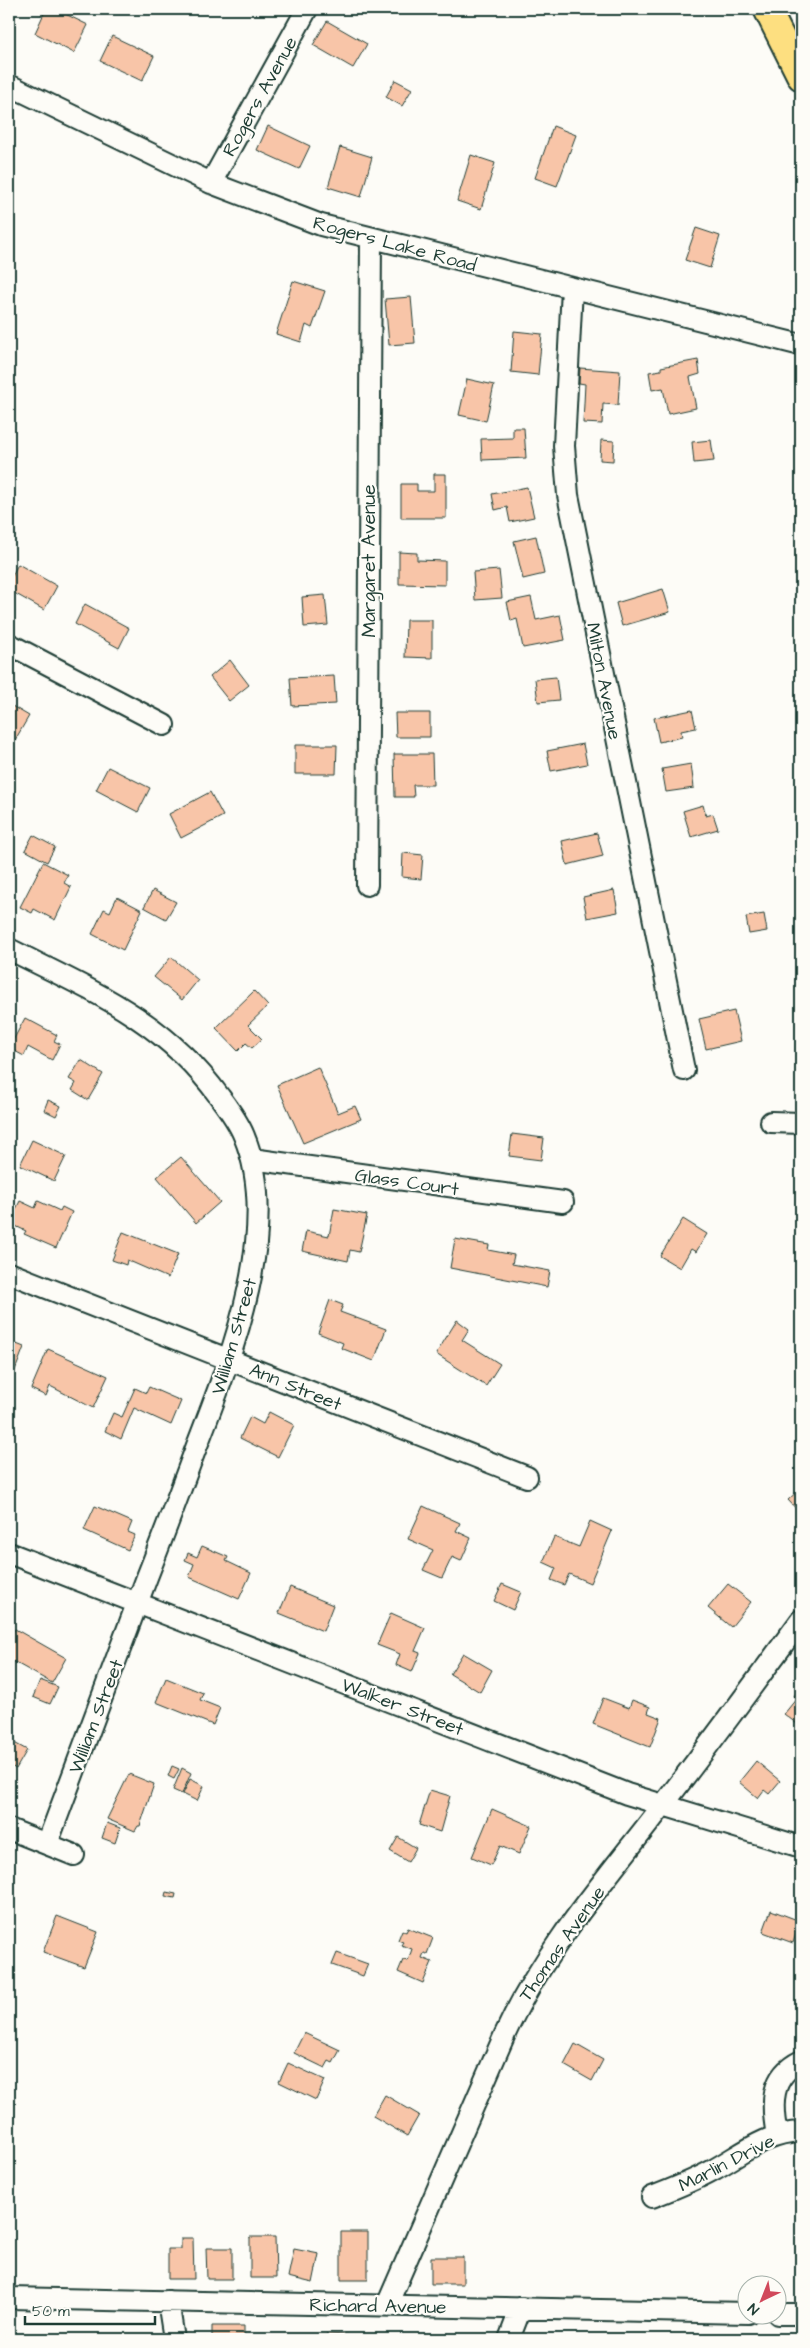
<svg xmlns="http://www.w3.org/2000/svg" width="810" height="2348" font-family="'Architects Daughter',sans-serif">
  <rect width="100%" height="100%" fill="#fdfcf7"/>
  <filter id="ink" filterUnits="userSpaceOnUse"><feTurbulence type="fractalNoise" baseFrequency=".02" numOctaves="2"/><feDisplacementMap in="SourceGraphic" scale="10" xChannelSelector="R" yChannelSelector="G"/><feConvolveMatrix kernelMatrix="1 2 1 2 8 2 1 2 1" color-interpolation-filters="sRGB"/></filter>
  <g filter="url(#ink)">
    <path fill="#f8c5a8" stroke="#1f3d34" d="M46,9H55L88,25L74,53L35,33Z
      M327,21L367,44L353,68L313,45Z
      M112,36L154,56L142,81L100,61Z
      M395,80L412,89L402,106L386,97Z
      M268,126L310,146L299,169L257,150Z
      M553,126L576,135L557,186L535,178Z
      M340,147L372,157L361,197L328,187Z
      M471,155L495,163L481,209L457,201Z
      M696,228L720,236L710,268L685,260Z
      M293,281L325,291L312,328L306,325L301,342L276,334Z
      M411,297L415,343L389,345L385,299Z
      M514,331L542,334L538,375L511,372Z
      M698,360L700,374L690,377L696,408L668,414L663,388L652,390L649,372L661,370V367Z
      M580,368L620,371L618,405L603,404L602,424L583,423L585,384L579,383Z
      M467,379L494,385L486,421L459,415Z
      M513,428H524L526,458L482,460L481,439L513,438Z
      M601,440L614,441L613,461L600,460Z
      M711,440L714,461L694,463L692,442Z
      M434,474H446V518H401V484H417V491H434Z
      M527,487L534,517L510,522L507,507L495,510L492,494Z
      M536,536L544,574L523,579L514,541Z
      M399,552L417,553V560L445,561V585L399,584Z
      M18,564L57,586L44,610L9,590V582Z
      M499,570L502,598L475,600L473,572Z
      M663,589L670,612L622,626L616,603Z
      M325,595L328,625L304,627L302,597Z
      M531,597L536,620L560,615L565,640L523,648L517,619L511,621L507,602Z
      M85,604L129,628L119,648L75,624Z
      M406,620H432V658L405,657Z
      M230,660L249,685L229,701L210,677Z
      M334,676L336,704L292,706L290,678Z
      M556,677L559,700L538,702L535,679Z
      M12,706L29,716L15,740L9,737V709Z
      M692,710L696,728L681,731L682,737L659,742L654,718Z
      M395,713H430V737H396Z
      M583,744L587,764L551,771L547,751Z
      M295,745H337L336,774H295Z
      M394,754H432L433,785H413L414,797H395Z
      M691,764L694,788L666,792L662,769Z
      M108,767L150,788L138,812L96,790Z
      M210,792L223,816L181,838L169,814Z
      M703,805L706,816L713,814L718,829L691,837L683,811Z
      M597,833L603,856L567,865L562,841Z
      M33,835L55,847L47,862L25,850Z
      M403,853L423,855L421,879L402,877Z
      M43,862L68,875L64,883L71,887L55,920L34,909L32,913L20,907Z
      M153,890L176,902L166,919L144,907Z
      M614,890L618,912L587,918L583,897Z
      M117,897L142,910L123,950L92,934L104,909L110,912Z
      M764,914L767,931L749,934L746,917Z
      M171,957L198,980L182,1000L154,977Z
      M254,991L268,1006L248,1025L262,1039L252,1048L246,1043L238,1051L216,1028Z
      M734,1011L741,1041L706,1049L699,1019Z
      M25,1018L57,1035L54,1041L60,1044L52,1060L28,1047L24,1056L9,1048Z
      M81,1060L103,1074L88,1100L72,1090L76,1083L69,1079Z
      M318,1067L338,1113L355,1106L361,1119L303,1143L277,1085Z
      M48,1100L61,1106L56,1116L44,1110Z
      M512,1134L544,1138L541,1160L509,1156Z
      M32,1140L66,1156L54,1181L20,1165Z
      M181,1157L220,1202L196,1223L157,1177Z
      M20,1201L35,1208L38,1201L60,1211L62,1207L72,1212L56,1248L24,1234L26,1231L9,1223Z
      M334,1209L367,1215L359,1252L350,1250L348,1261L302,1251L306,1231L329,1236Z
      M683,1219L707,1234L696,1252L691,1249L680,1268L660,1256Z
      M123,1232L178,1254L168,1278L127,1260L126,1265L112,1260Z
      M455,1239L489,1245L488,1250L514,1255L512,1264L550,1271L547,1287L450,1268Z
      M330,1300L343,1305L340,1312L386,1329L374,1361L341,1348L343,1343L318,1333Z
      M457,1320L469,1329L462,1340L500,1364L486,1386L436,1354Z
      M9,1341L24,1347L14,1373L9,1371Z
      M48,1349L108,1376L93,1408L50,1386L46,1396L31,1389Z
      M149,1387L181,1401L171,1425L134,1408L121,1439L105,1431L113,1413L122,1417L135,1388L146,1393Z
      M269,1412L294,1425L278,1457L240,1438L250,1417L263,1424Z
      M801,1488V1514L788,1500Z
      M95,1506L132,1522L128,1532L135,1535L128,1550L84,1530Z
      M423,1506L460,1523L456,1531L471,1538L461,1561L452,1557L442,1578L423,1570L433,1550L408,1539Z
      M590,1521L612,1531L590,1583L569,1574L564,1585L551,1580L556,1568L543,1562L554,1537L579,1547Z
      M202,1546L228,1557L226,1561L251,1573L239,1599L189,1577L194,1564L185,1560L188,1553L197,1557Z
      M502,1584L521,1592L513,1610L494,1601Z
      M728,1584L751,1602L731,1627L708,1608Z
      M290,1587L333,1605L323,1631L279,1613Z
      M391,1613L425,1628L415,1651L420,1653L412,1672L396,1665L400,1654L377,1645Z
      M15,1629L66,1658L52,1683L9,1659V1640Z
      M463,1653L492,1670L480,1692L450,1674Z
      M166,1678L203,1693L200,1700L220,1708L213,1725L156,1702Z
      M40,1680L58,1687L50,1704L33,1697Z
      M801,1686V1727L784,1714L797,1698L794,1696Z
      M603,1698L629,1708L632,1700L650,1707L648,1713L661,1718L650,1747L593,1724Z
      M9,1740L27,1750L16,1769L9,1765Z
      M756,1761L780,1781L769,1794L764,1790L758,1798L739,1782Z
      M172,1766L179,1769L174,1779L168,1776Z
      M182,1768L191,1773L182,1794L173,1790Z
      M129,1774L154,1784L140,1826H138L135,1831L107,1819Z
      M190,1779L204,1786L197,1801L183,1794Z
      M430,1790L450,1796L440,1832L419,1825Z
      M492,1809L531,1826L519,1854L500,1846L491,1865L472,1857Z
      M107,1823L120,1828L115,1843L102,1838Z
      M398,1837L416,1848L408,1862L390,1851Z
      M166,1892L176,1894L175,1898L165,1896Z
      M771,1910L800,1921L793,1943L763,1932Z
      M57,1916L98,1932L84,1967L43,1952Z
      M408,1928L433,1938L427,1954L424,1953L422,1958L432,1962L423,1983L398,1972L403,1960L408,1961L412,1949L401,1945L403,1942L398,1940L402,1930L406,1932Z
      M337,1953L368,1964L363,1976L332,1965Z
      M304,2033L340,2050L333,2063L329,2061L325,2068L294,2053Z
      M575,2044L603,2060L592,2081L564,2065Z
      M288,2063L325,2080L316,2100L279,2082Z
      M385,2095L419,2115L407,2136L373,2116Z
      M341,2232H368V2280H341Z
      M250,2237H275L276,2278H250Z
      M181,2238H193L194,2279H168V2249H181Z
      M206,2248H232V2279H207Z
      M294,2249L319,2254L313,2283L288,2277Z
      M431,2257H463V2284H431Z
      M212,2326H244V2339H212Z
      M326,2334L348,2335V2339H326Z
      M9,2337L23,2338V2339H9Z"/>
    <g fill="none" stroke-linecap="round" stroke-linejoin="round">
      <defs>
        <path id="minor" d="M9,85L211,183L321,225L801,345
          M211,183L307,9
          M572,288L564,446L568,495L684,1070
          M9,644L164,725
          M367,885L371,238
          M9,949C90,990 163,1019 219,1096C228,1108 238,1121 244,1136C283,1229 230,1360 196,1448C180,1491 164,1534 147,1577C113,1666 80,1755 47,1844
          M771,1122L801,1123
          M252,1159L563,1202
          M9,1273L527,1477
          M9,1553L627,1794L801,1847
          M9,1829L74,1855
          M777,2135C771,2104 770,2076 801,2061
          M652,2197C673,2189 693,2181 713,2170C742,2154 766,2133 801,2132
          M9,2298L748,2313
          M168,2301L174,2339
          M387,2305L505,2034C542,1953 602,1884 656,1814C706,1750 753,1685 801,1620
          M778,2314H801
          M509,2339L521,2308"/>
        <path id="major" d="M767,9L801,77"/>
      </defs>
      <use href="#minor" stroke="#1f3d34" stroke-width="24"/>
      <use href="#major" stroke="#1f3d34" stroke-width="30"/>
      <use href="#minor" stroke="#fdfcf7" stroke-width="20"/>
      <use href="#major" stroke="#fddf80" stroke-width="26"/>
    </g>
  </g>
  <g text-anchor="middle" stroke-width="4.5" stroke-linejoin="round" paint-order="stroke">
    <g font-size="19" fill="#1f3d34" stroke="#fdfcf7">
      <text transform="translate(259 96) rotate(-61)" y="7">Rogers Avenue</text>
      <text transform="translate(395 243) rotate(15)" y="7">Rogers Lake Road</text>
      <text transform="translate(368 561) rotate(-90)" y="7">Margaret Avenue</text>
      <text transform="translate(605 681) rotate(79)" y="7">Milton Avenue</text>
      <text transform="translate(407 1181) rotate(8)" y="7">Glass Court</text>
      <text transform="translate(233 1336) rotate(-74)" y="7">William Street</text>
      <text transform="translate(296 1386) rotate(22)" y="7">Ann Street</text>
      <text transform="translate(403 1706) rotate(21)" y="7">Walker Street</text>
      <text transform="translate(95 1716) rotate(-69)" y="7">William Street</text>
      <text transform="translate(561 1943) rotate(-55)" y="7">Thomas Avenue</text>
      <text transform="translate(726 2162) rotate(-27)" y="7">Marlin Drive</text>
      <text transform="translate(378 2305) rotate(1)" y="7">Richard Avenue</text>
    </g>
  </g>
  <rect width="810" height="2348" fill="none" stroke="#fdfcf7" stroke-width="30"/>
  <rect x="15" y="15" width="780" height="2318" fill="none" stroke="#1f3d34" stroke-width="2" filter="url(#ink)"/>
  <g transform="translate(762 2300) rotate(223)"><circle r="24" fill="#fdfcf7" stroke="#a4b0a9"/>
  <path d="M0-4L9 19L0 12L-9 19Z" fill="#d1495b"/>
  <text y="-8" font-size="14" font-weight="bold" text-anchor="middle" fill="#1f3d34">N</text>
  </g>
  <path d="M25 2316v8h130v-8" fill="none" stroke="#1f3d34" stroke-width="2.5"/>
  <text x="32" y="2316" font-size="15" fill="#1f3d34" stroke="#fdfcf7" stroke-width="4" paint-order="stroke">50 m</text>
</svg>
